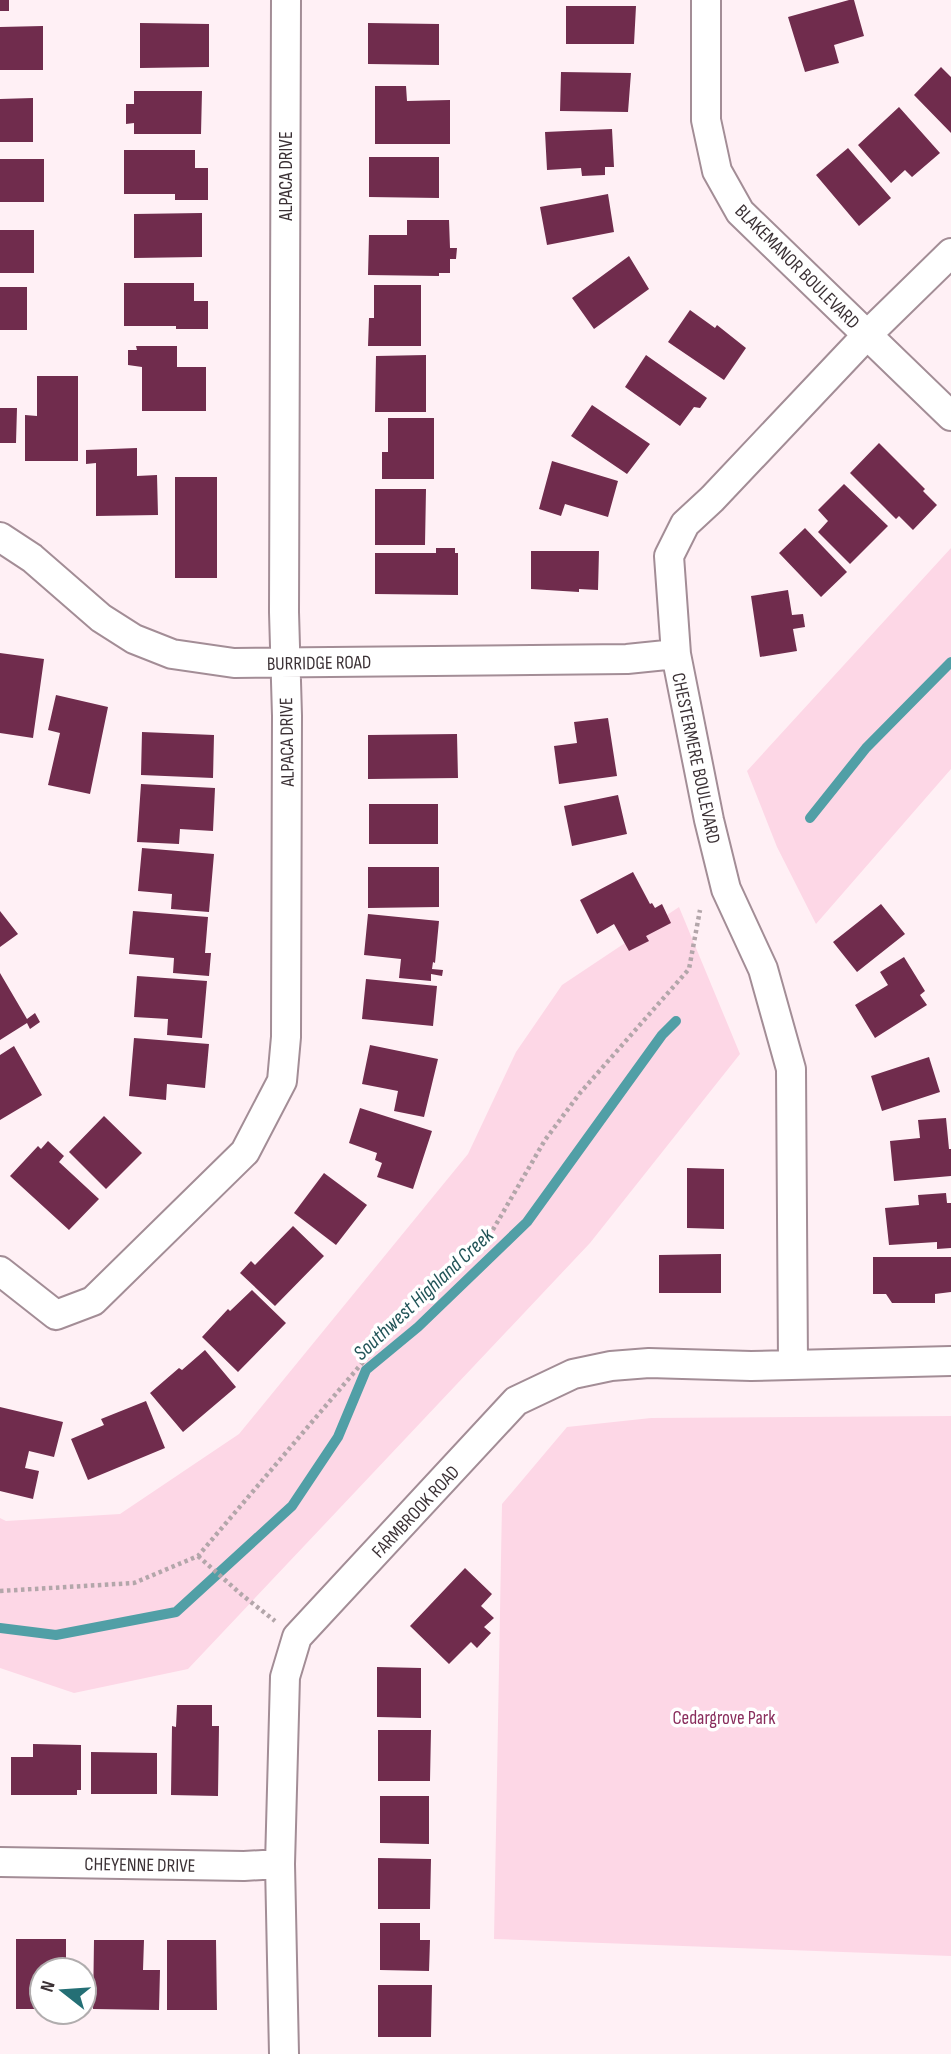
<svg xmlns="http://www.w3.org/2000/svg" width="951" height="2054" font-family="'Sofia Sans Condensed',sans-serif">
  <rect width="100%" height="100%" fill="#fff0f5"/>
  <path fill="#fdd7e6" d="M951,548V769L816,924L777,847L747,771Z
    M679,907L740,1054L590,1243L188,1669L74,1693L0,1668V1518L6,1521L120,1514L239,1434L468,1154L516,1052L562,985Z
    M951,1416V1956L494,1939L502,1504L567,1427L651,1418Z"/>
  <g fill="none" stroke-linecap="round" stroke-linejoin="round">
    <path stroke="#519fa6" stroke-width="10" d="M810,818L866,748L951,662
      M0,1628L56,1635L176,1612L292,1506L338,1437L366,1370L418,1327L527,1222L662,1035L676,1021"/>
  </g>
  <path fill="#702c4d" d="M0,0H9V11H0Z
    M849,0H854L864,36L834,45L839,63L805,72L788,17Z
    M566,6H636L634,44H566Z
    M140,23L209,24V67L140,68Z
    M368,23L439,24V65L368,64Z
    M43,26V70H0V27Z
    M941,67L951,77V133L914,95Z
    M561,72L631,73L628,112L560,111Z
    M375,86H406L407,101L450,100V144H375Z
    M134,91H202L201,134H134V123L126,124V104H134Z
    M33,98V142H0V99Z
    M899,107L940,153L912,177L905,170L891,183L858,145Z
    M612,129L614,167H605V175L582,176L581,168L547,170L545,132Z
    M848,148L891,198L859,226L816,175Z
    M124,150H195V168H208V200H175V194H124Z
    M369,157H439V198L369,197Z
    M0,159H44V202H0Z
    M608,194L614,232L547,245L540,207Z
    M202,213V257L134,258V214Z
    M407,220H449L450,248H457L456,259H450V273H439V276L368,275L369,235H407Z
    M0,230H34V273H0Z
    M629,256L649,289L594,329L572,298Z
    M124,283H194V301H208V329H176V326H124Z
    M374,285H421V346H368L369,318H374Z
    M0,287H27V330H0Z
    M690,310L715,328L717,325L746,348L724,380L668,342Z
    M136,346H177V367H206V411H142V367L128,365V350H137Z
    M426,355V412H375L376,356Z
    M646,355L707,398L700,408L694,407L680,426L625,387Z
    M37,376H78V461H25V415L37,416Z
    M592,405L650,444L627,474L571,436Z
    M0,408H17L16,443H0Z
    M388,418H434V479H382V452H388Z
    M879,443L925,489L923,491L937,505L913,530L899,516L896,519L850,473Z
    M137,448V476L157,475L158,515L96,516V463L86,464V450Z
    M552,461L618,481L608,517L565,504L561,516L539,509Z
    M175,477H217V578H175Z
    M844,484L888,526L850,564L818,532L828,521L818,510Z
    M375,489H426L425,545H375Z
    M805,528L847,572L821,597L779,553Z
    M436,548H455V553H458V595L375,594V553H436Z
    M531,551H599L598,590L579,589V592L531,589Z
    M788,590L792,615L803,614L805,627L793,629L797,651L760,657L751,596Z
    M0,653L44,659L33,738L0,733Z
    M56,695L108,707L90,794L48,785L60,733L48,730Z
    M608,718L617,776L559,784L554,746L577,743L574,722Z
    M142,732L214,735L213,778L141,775Z
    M457,734L458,778L368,779V735Z
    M141,784L215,788L213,831L180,829L179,844L137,842Z
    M618,795L627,834L572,846L564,806Z
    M369,804H438V844H369Z
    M142,848L214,854L209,912L171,909L172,894L138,891Z
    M368,867H439V907L368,908Z
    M633,872L650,904L652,903L655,908L662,904L671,923L646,936L649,941L629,951L614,924L597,934L580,900Z
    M881,904L905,934L857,972L833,942Z
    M0,911L18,934L0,947Z
    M133,911L208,917L205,953H211L209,976L173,973L174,958L129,954Z
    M368,914L439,921L435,963L433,962L432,969L443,970L442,976L431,974V981L399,978L401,959L364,955Z
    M904,957L925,991L920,995L927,1005L875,1038L855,1005L888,985L880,972Z
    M0,973L27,1019L35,1013L40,1022L30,1029L27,1023L0,1040Z
    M137,976L207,981L202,1038L167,1035L168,1019L134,1017Z
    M366,979L437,986L433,1026L362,1019Z
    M134,1038L209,1044L205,1088L167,1084L166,1100L129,1096Z
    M370,1045L438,1059L424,1117L394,1111L398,1091L362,1084Z
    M14,1046L42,1095L0,1120V1055Z
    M929,1057L940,1092L882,1111L871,1076Z
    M360,1108L432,1131L413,1189L377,1177L382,1163L375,1160L377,1153L349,1143Z
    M104,1116L142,1153L106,1189L69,1152Z
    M946,1118L949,1149H951V1176L894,1181L890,1141L920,1138L918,1120Z
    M48,1141L64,1156L59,1162L99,1199L69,1230L10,1176L38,1146L41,1149Z
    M687,1168L724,1169V1229L687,1228Z
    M324,1173L367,1205L336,1245L294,1213Z
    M946,1193L947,1203H951V1248L937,1249V1242L889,1245L885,1208L919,1205L918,1195Z
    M293,1226L324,1256L275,1306L240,1273L251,1261L255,1265Z
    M721,1254V1293H659V1255Z
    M873,1257H951V1292L935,1294V1303H892L886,1294H873Z
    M252,1290L286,1323L238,1372L202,1337L228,1309L230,1311Z
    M205,1350L236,1387L183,1432L150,1393L179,1368L182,1370Z
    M146,1401L165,1448L88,1480L71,1439L104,1425L101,1419Z
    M0,1407L63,1422L54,1457L29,1451L25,1468L39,1471L33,1499L0,1491Z
    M465,1568L492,1594L481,1606L494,1618L484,1627L491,1633L477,1648L471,1642L449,1664L410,1626Z
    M377,1667L421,1668V1718L377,1717Z
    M177,1705H212V1726H219L218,1796L171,1795L172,1726L176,1727Z
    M378,1730H431L430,1781H378Z
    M33,1744L81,1745V1790H77V1795H11V1757H33Z
    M91,1752L157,1753V1794H91Z
    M380,1796H429V1844L380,1843Z
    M378,1858L431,1859L430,1909H378Z
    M380,1923H420V1940H430L429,1971L380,1970Z
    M16,1939H66V1970H42V2009H16Z
    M94,1940H144L143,1970H160L159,2010L93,2009Z
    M167,1940H216L217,2010H167Z
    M378,1985H432L431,2037H378Z"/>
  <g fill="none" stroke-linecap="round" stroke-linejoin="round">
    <defs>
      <path id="minor" d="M706,0V120L717,171L740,212L951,416
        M0,537L32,558L101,618L134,639L172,654L234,663L627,659L676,654
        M0,1271L56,1315L93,1301L245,1152L282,1081L286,1037L287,716L284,612L286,0
        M793,1364L791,1069L763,969L726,889L709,820L676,654L669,556L685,524L712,499L867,335L951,253
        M0,1862L244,1866L280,1864
        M284,2054L280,1864L285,1677L297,1637L516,1401L573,1374L611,1366L649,1363L751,1366L951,1361"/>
    </defs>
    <use href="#minor" stroke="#a38d96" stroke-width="32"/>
    <path stroke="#b3a6aa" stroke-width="4.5" stroke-dasharray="3.5 3.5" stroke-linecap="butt" d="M198,1556L242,1595L275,1621
      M0,1591L134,1583L198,1556L380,1342L443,1286L491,1233L545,1140L580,1093L689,969L700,910"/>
    <use href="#minor" stroke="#fff" stroke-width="28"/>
  </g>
  <g text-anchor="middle" stroke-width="7" stroke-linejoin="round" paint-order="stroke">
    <g font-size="19" fill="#3b3135" stroke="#fff">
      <text transform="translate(285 176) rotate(-90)" y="7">ALPACA DRIVE</text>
      <text transform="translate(798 266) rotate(45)" y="7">BLAKEMANOR BOULEVARD</text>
      <text transform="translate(319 662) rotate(-1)" y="7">BURRIDGE ROAD</text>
      <text transform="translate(286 742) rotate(-91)" y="7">ALPACA DRIVE</text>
      <text transform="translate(697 758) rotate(78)" y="7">CHESTERMERE BOULEVARD</text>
      <text transform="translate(415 1511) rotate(-47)" y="7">FARMBROOK ROAD</text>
      <text transform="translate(140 1864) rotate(1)" y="7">CHEYENNE DRIVE</text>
    </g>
    <g font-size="19" fill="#892d5c" stroke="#fff">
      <text x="724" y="1724">Cedargrove Park</text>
    </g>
    <g font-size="21" font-style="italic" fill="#225458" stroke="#fff">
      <text transform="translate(423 1294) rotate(-43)" y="7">Southwest Highland Creek</text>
    </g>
  </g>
  <g transform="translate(63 1991) rotate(287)"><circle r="33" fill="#ffffff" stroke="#b1adae" stroke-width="2"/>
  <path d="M0-5L12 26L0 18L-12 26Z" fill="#246f75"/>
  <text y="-10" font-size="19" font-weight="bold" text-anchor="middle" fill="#3b3135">N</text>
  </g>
</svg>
